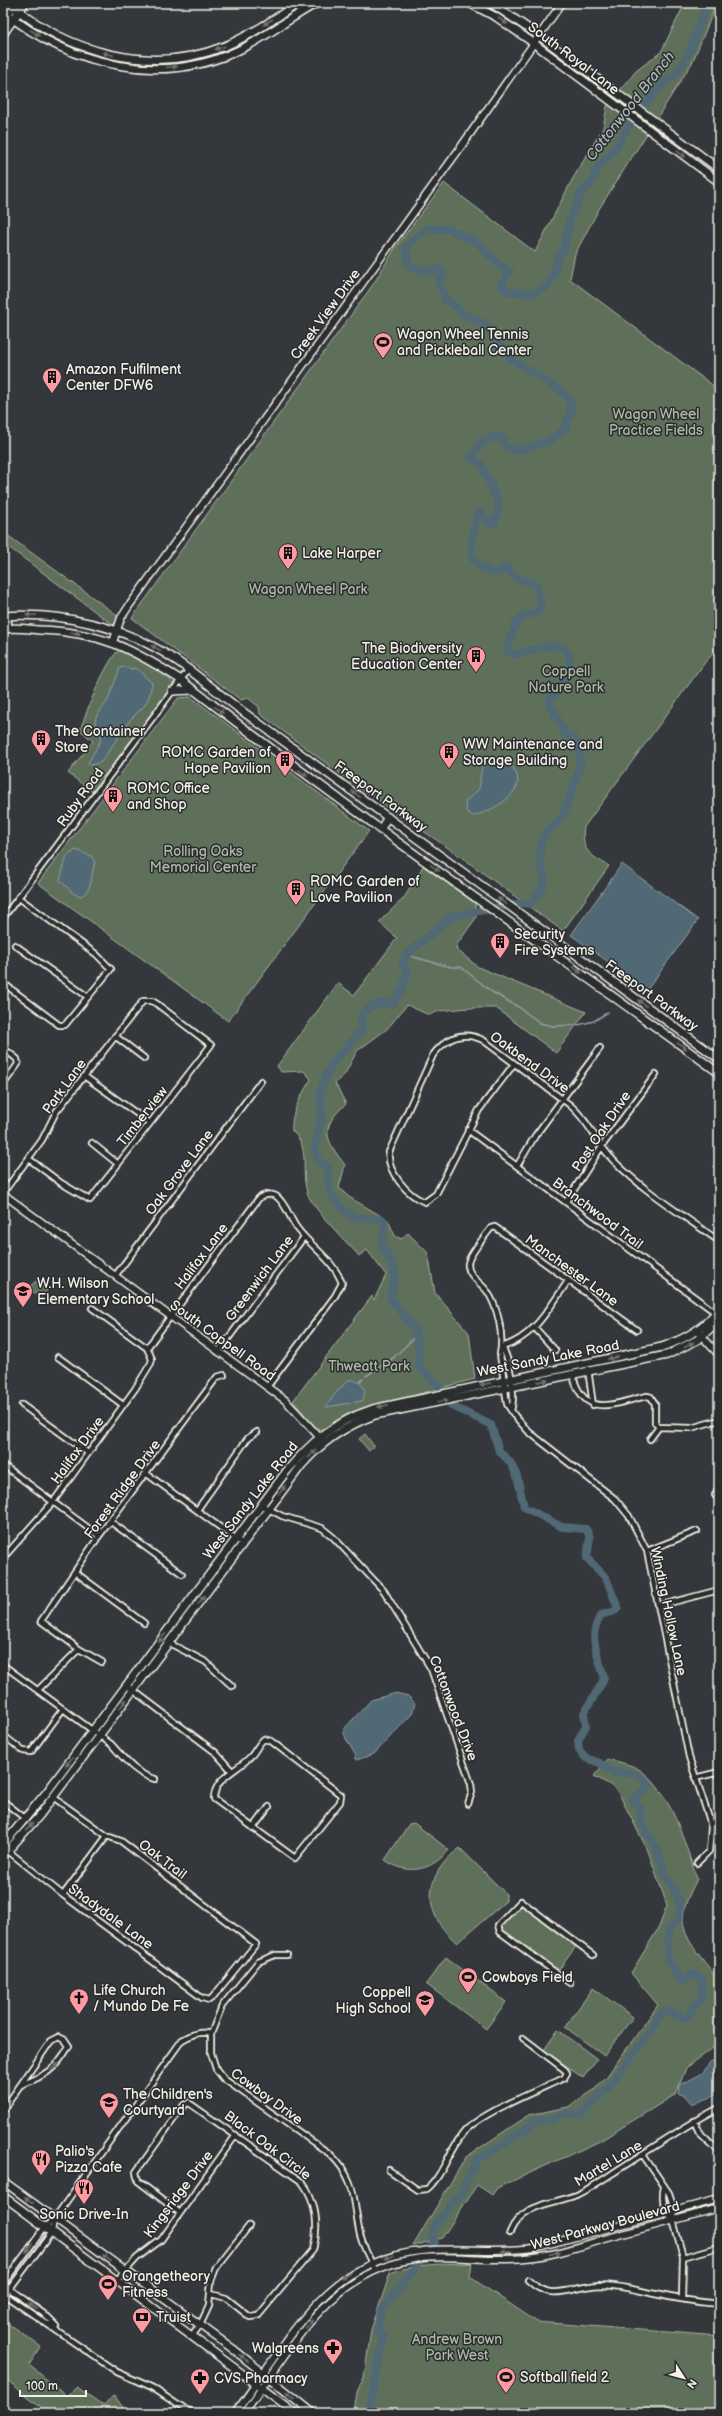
<svg xmlns="http://www.w3.org/2000/svg" width="722" height="2416" font-family="'Balsamiq Sans',sans-serif">
  <rect width="100%" height="100%" fill="#34373c"/>
  <filter id="ink" filterUnits="userSpaceOnUse"><feTurbulence type="fractalNoise" baseFrequency=".025" numOctaves="2"/><feDisplacementMap in="SourceGraphic" scale="8" xChannelSelector="R" yChannelSelector="G"/><feConvolveMatrix kernelMatrix="1 2 1 2 8 2 1 2 1" color-interpolation-filters="sRGB"/></filter>
  <g filter="url(#ink)">
    <path fill="#5e705a" stroke="#a9b0a1" d="M685,3H717L692,63L599,209L575,254L570,279L719,390V648L706,661L584,827C581,851 590,855 609,866L563,931C506,891 451,847 392,811C381,805 377,795 365,792L260,714L259,707L248,698L241,700L132,618L374,283L395,248L444,183L535,252L572,180L603,128L607,106L636,71L661,52Z
      M3,532L117,615V622L113,625L3,543Z
      M120,649C131,654 173,674 173,686L92,792L68,773L93,741L80,730C86,712 106,660 120,649Z
      M191,697L369,831L228,1021L38,883L178,698Z
      M423,866L475,903L476,918L458,943L456,949L478,967L586,1012L556,1053L496,1008H468L439,1011L429,1015L407,1005L387,1029L357,1051L345,1074L335,1083L346,1104C319,1128 325,1139 345,1165L339,1188L349,1197L388,1220L395,1236L401,1239L408,1233L428,1253L435,1293L469,1333L475,1379L351,1412L322,1430L317,1429L293,1401L372,1296L374,1300L386,1275L367,1250L359,1256C346,1241 312,1209 307,1192C300,1170 311,1147 292,1131C290,1113 302,1094 311,1079L304,1071L281,1072L277,1066L338,983L354,995L397,938L379,922L404,898Z
      M36,1281L47,1290L41,1298L28,1288Z
      M365,1434L374,1446L369,1451L359,1439Z
      M608,1759C618,1762 631,1764 640,1770C672,1792 685,1844 697,1879C679,1915 676,1926 703,1960C709,1968 716,1975 719,1986V2039L717,2045L686,2068L676,2094L600,2141L497,2188L492,2195L477,2185L442,2238L413,2246L466,2157L529,2115L568,2107L594,2090L607,2076L658,2005L631,1973L659,1927L667,1905L648,1851L619,1794L612,1786L594,1776Z
      M414,1823L449,1850C431,1871 408,1876 385,1860L409,1824Z
      M460,1848L506,1894V1901L457,1943C421,1913 423,1875 460,1848Z
      M519,1901L577,1945L558,1971L499,1928Z
      M446,1957L506,2002L486,2029L426,1984Z
      M593,1988L633,2017L604,2056L565,2027Z
      M558,2030L597,2059L583,2078L544,2050Z
      M472,2263L470,2277L537,2322L719,2336V2413H351L364,2377L371,2330L390,2273C416,2263 444,2264 472,2263Z
      M3,2320L41,2347L29,2365L67,2396L77,2387L104,2406L114,2395L127,2413H49L3,2377Z"/>
    <path fill="#516875" stroke="#929fa3" d="M125,667L131,669L136,668L152,683L149,697L144,706L130,720L101,762L91,765L88,763L101,740V732L95,722L96,717L108,700L120,668Z
      M493,759C502,760 509,762 514,770C530,792 490,812 473,816L467,812L465,802L479,789C482,776 477,765 493,759Z
      M76,850L91,856L95,862C91,872 93,891 81,896L74,894L60,880L67,856Z
      M622,864L698,920L647,990L571,935Z
      M348,1380C361,1379 369,1390 362,1401L326,1407L335,1394Z
      M396,1693L408,1696L415,1703L412,1714L374,1754L357,1760L354,1758L356,1756L346,1739L343,1730L371,1700Z
      M719,2058V2094L692,2104L684,2095L679,2094L680,2085L703,2073L710,2062Z"/>
    <g fill="none" stroke-linecap="round" stroke-linejoin="round">
      <path stroke="#929fa3" stroke-width="1.5" d="M406,955L451,967H461L492,992L520,1008L540,1023L553,1026L578,1025L594,1021L608,1012
        M366,1376L392,1359L417,1335
        M360,1382L363,1379"/>
      <path stroke="#516875" stroke-width="8" d="M368,2413L384,2338L377,2330L381,2312L435,2242L432,2235L438,2220L460,2196L476,2160L501,2146L537,2121L551,2120L564,2113L581,2115L612,2083L655,2025L657,2018L665,2011L684,2018L688,2016L702,1996V1979L693,1974L682,1982C675,1975 674,1966 667,1959L669,1929L679,1919L680,1902L665,1873L656,1848L641,1822V1810L633,1800L649,1786C643,1773 627,1772 614,1773L600,1763L586,1758L579,1750L578,1740L586,1726L584,1713L602,1683L604,1677C598,1654 587,1636 601,1615L615,1611L618,1608L606,1578L587,1558L590,1537L586,1529L562,1527L524,1507L517,1476L510,1462L499,1451L491,1425L452,1406L438,1385L419,1366L417,1335L411,1324L390,1298L395,1278L394,1268L382,1245L385,1223L382,1219C374,1218 368,1219 360,1218C348,1218 332,1200 329,1189C327,1182 330,1175 328,1167L318,1161L315,1148L322,1113L320,1091L331,1065L361,1031V1016C371,1005 378,1001 393,1004L402,990L408,972L402,962L406,955L452,916L523,903L530,904C535,898 542,890 544,883C547,875 541,871 540,863C539,857 541,848 542,842C544,830 554,827 561,818C568,808 569,799 573,787C580,771 584,755 574,738L567,737L549,703C552,694 558,690 562,683C588,633 541,646 513,655L507,650L515,625L522,617L538,612L541,607L537,585L515,577L506,567L497,573C490,572 477,565 473,559C469,550 474,520 480,512L489,524L494,523C505,501 488,484 481,464L471,458L482,441L495,437L502,438L506,446L517,451L548,441L565,429L572,409L569,399L561,391L510,358L484,323L461,313L457,307L447,302L439,281L443,273L440,269L425,272L409,266L406,248L414,239L428,229H448L477,242L498,264L510,271L502,284L506,291L532,294L548,286L553,276L558,257L564,249L569,222L581,193L593,182L597,168L613,152L620,139L647,102L664,82L676,74L691,49L707,3"/>
      <defs>
        <path id="minor" d="M8,616L9,628
          M3,918L189,669
          M15,945L88,997
          M3,983L59,1025H65L111,969L96,954L19,898
          M115,1036L144,1058
          M3,1048L17,1059L18,1064L3,1085
          M514,1064L479,1110L436,1194L425,1202C408,1196 386,1171 389,1152L433,1055C446,1038 462,1030 483,1040L570,1105C591,1123 596,1144 615,1162C645,1192 684,1216 719,1241
          M84,1076L150,1123
          M468,1130L716,1313
          M92,1143L118,1164
          M517,1166L535,1136L600,1048
          M3,1193L42,1140L56,1112L143,1001H152L157,1004L211,1045L90,1200L61,1183L29,1159
          M566,1202L602,1146L656,1074
          M115,1276L261,1081
          M535,1328L555,1350
          M637,1330L495,1227L491,1228C485,1236 468,1256 468,1264C467,1275 482,1284 487,1291C498,1307 504,1335 500,1354L507,1404L514,1415L529,1432L615,1499L629,1516L647,1551L689,1757L709,1818L711,1828L709,1851L697,1863
          M502,1347C535,1337 549,1308 568,1281
          M502,1347C510,1359 516,1396 511,1410
          M147,1348L259,1198C264,1195 270,1193 276,1196C286,1203 290,1219 297,1228C311,1247 333,1259 342,1283L335,1296L267,1387
          M218,1352L304,1237
          M58,1357L123,1405
          M588,1369L593,1405
          M572,1373C584,1420 611,1404 647,1396L651,1397L655,1404V1423L659,1427L691,1428L719,1420
          M22,1405L88,1453
          M650,1439L659,1427
          M3,1465L99,1536
          M147,1474L243,1544
          M719,1486L715,1495L719,1500
          M261,1505L282,1516L322,1528L333,1537L384,1591L431,1669L471,1784L472,1792L468,1804
          M197,1510L248,1438L257,1432
          M111,1522L182,1574
          M647,1551L697,1531
          M3,1558L53,1502L135,1389L151,1363L152,1359L147,1348L92,1308
          M76,1573L144,1623
          M658,1606L719,1590
          M169,1643L206,1662L232,1686
          M102,1662L79,1649L41,1621L99,1536L217,1377L224,1375
          M3,1665L111,1744C124,1758 135,1774 155,1779
          M126,1685L215,1752L231,1770
          M38,1690L79,1649
          M3,1735L23,1751L31,1752L63,1709
          M264,1739L271,1741L341,1795L340,1802L295,1858L214,1799C214,1777 239,1770 251,1756C256,1751 258,1744 264,1739Z
          M695,1778L719,1772
          M3,1801L26,1819
          M710,1824L719,1821
          M253,1828L269,1807
          M7,1850L63,1895L202,1998L209,2000L212,1998L256,1944L121,1841L107,1836L53,1797
          M63,1895L107,1836
          M287,1955H275L258,1962L222,2006L211,2034V2053L216,2069L224,2079L330,2154C356,2179 353,2197 359,2230C361,2244 369,2257 375,2270
          M570,1983L500,1932L498,1925L521,1901L593,1955
          M3,2110L51,2041L59,2037L65,2040L69,2046C56,2069 45,2076 21,2085
          M694,2121L699,2132L719,2151
          M643,2155L669,2193L675,2211L673,2220L683,2257L682,2299
          M389,2170L418,2190L427,2189C443,2176 450,2148 465,2131C483,2112 539,2090 564,2078L567,2073L565,2070L523,2038
          M664,2187C661,2200 664,2211 673,2220
          M180,2213L138,2181L136,2172L184,2105L189,2103L302,2182C317,2201 319,2228 313,2250L258,2316L250,2317L226,2298L211,2294
          M510,2232C522,2203 551,2205 576,2195C589,2189 601,2181 613,2173C648,2151 682,2127 719,2108
          M683,2257L719,2247
          M117,2280L137,2258L161,2240L236,2135
          M528,2280C551,2303 570,2287 599,2285C617,2285 633,2289 650,2293C673,2298 696,2302 719,2304
          M3,2284L45,2227L54,2219L182,2040C193,2034 199,2031 211,2034
          M3,2284L44,2314L57,2327
          M3,2294L117,2372L153,2388L184,2409L196,2413
          M5,2295L52,2232L54,2219
          M192,2335L202,2321L209,2306L211,2281L216,2268L249,2226"/>
        <path id="tertiary" d="M113,642L121,618L129,606L458,151L562,3
          M3,1194L285,1400L323,1441
          M699,1333L719,1355
          M235,2413C288,2343 324,2259 422,2251C460,2247 497,2253 534,2248L719,2199
          M244,2413C292,2347 332,2267 422,2258C457,2255 491,2262 525,2258C553,2256 581,2246 608,2238C645,2228 682,2218 719,2208"/>
        <path id="secondary" d="M9,3C68,53 151,76 225,46C252,35 275,18 299,3
          M469,3L496,17L532,42L719,182
          M491,3L538,35L719,169
          M3,11C72,67 166,89 247,46C271,33 293,16 317,3
          M3,21L10,11
          M3,34L25,3
          M3,616C62,612 124,626 174,659C198,675 219,694 242,711L719,1059
          M3,629C15,627 28,629 40,630C100,632 131,648 181,680C357,816 539,942 719,1073
          M172,691L193,690
          M380,830L388,817
          M3,1845L46,1793L286,1472C310,1443 335,1421 373,1409L662,1347C685,1339 706,1328 719,1308
          M3,1856L39,1816L301,1466C321,1442 345,1426 375,1415L667,1355L697,1340L719,1321"/>
        <path id="primary" d="M3,2181L233,2349L313,2413
          M3,2196L295,2413"/>
      </defs>
      <use href="#minor" stroke="#f4f1e8" stroke-width="8"/>
      <use href="#tertiary" stroke="#f4f1e8" stroke-width="9"/>
      <use href="#secondary" stroke="#f4f1e8" stroke-width="10"/>
      <use href="#primary" stroke="#f4f1e8" stroke-width="10"/>
      <use href="#minor" stroke="#2a2d2e" stroke-width="4.5"/>
      <use href="#tertiary" stroke="#2a2d2e" stroke-width="6"/>
      <use href="#secondary" stroke="#2a2d2e" stroke-width="7"/>
      <use href="#primary" stroke="#2a2d2e" stroke-width="7"/>
    </g>
    <defs><path id="oneway-solid" d="M-6-.8H1V-3.2L6.5 0L1 3.2V.8H-6Z"/></defs>
    <g fill="#71726f">
      <use href="#oneway-solid" transform="translate(503 21) rotate(35)"/>
      <use href="#oneway-solid" transform="translate(268 22) rotate(147)"/>
      <use href="#oneway-solid" transform="translate(35 33) rotate(33)"/>
      <use href="#oneway-solid" transform="translate(220 48) rotate(161)"/>
      <use href="#oneway-solid" transform="translate(108 54) rotate(-167)"/>
      <use href="#oneway-solid" transform="translate(172 67) rotate(-4)"/>
      <use href="#oneway-solid" transform="translate(681 154) rotate(36)"/>
      <use href="#oneway-solid" transform="translate(31 615) rotate(-179)"/>
      <use href="#oneway-solid" transform="translate(75 633) rotate(6)"/>
      <use href="#oneway-solid" transform="translate(156 648) rotate(-152)"/>
      <use href="#oneway-solid" transform="translate(219 710) rotate(38)"/>
      <use href="#oneway-solid" transform="translate(303 773) rotate(37)"/>
      <use href="#oneway-solid" transform="translate(356 794) rotate(-144)"/>
      <use href="#oneway-solid" transform="translate(435 868) rotate(35)"/>
      <use href="#oneway-solid" transform="translate(502 901) rotate(-144)"/>
      <use href="#oneway-solid" transform="translate(577 970) rotate(36)"/>
      <use href="#oneway-solid" transform="translate(642 1003) rotate(-144)"/>
      <use href="#oneway-solid" transform="translate(682 1046) rotate(36)"/>
      <use href="#oneway-solid" transform="translate(689 1345) rotate(-29)"/>
      <use href="#oneway-solid" transform="translate(613 1358) rotate(168)"/>
      <use href="#oneway-solid" transform="translate(543 1381) rotate(-11)"/>
      <use href="#oneway-solid" transform="translate(485 1384) rotate(169)"/>
      <use href="#oneway-solid" transform="translate(443 1401) rotate(-12)"/>
      <use href="#oneway-solid" transform="translate(383 1406) rotate(167)"/>
      <use href="#oneway-solid" transform="translate(312 1454) rotate(-45)"/>
      <use href="#oneway-solid" transform="translate(282 1490) rotate(-54)"/>
      <use href="#oneway-solid" transform="translate(201 1600) rotate(-53)"/>
      <use href="#oneway-solid" transform="translate(162 1638) rotate(127)"/>
      <use href="#oneway-solid" transform="translate(123 1704) rotate(-53)"/>
      <use href="#oneway-solid" transform="translate(69 1762) rotate(127)"/>
      <use href="#oneway-solid" transform="translate(29 1827) rotate(-48)"/>
      <use href="#oneway-solid" transform="translate(54 2067) rotate(-43)"/>
      <use href="#oneway-solid" transform="translate(29 2200) rotate(-144)"/>
      <use href="#oneway-solid" transform="translate(29 2248) rotate(126)"/>
      <use href="#oneway-solid" transform="translate(506 2251) rotate(179)"/>
      <use href="#oneway-solid" transform="translate(555 2253) rotate(-15)"/>
      <use href="#oneway-solid" transform="translate(389 2257) rotate(162)"/>
      <use href="#oneway-solid" transform="translate(107 2258) rotate(-144)"/>
      <use href="#oneway-solid" transform="translate(346 2276) rotate(147)"/>
      <use href="#oneway-solid" transform="translate(33 2306) rotate(-144)"/>
      <use href="#oneway-solid" transform="translate(309 2324) rotate(-53)"/>
      <use href="#oneway-solid" transform="translate(244 2358) rotate(-141)"/>
      <use href="#oneway-solid" transform="translate(290 2395) rotate(-141)"/>
    </g>
  </g>
  <defs>
    <symbol id="stadium-pin" viewBox="-11 -11 22 30"><path d="M0 17L-7.5 6A9.5 9.5 0 1 1 7.5 6Z" fill="#ff9aa2" stroke="#2a2d2e"/><path d="M0-5a6.5 5 0 1 0 0 10a6.5 5 0 1 0 0-10ZM-3.5-1.8h7v3.6h-7Z" fill="#111"/></symbol>
    <symbol id="building-pin" viewBox="-11 -11 22 30"><path d="M0 17L-7.5 6A9.5 9.5 0 1 1 7.5 6Z" fill="#ff9aa2" stroke="#2a2d2e"/><path d="M-4-6H4V6H1V3H-1V6H-4ZM-2.5-4.3h1.7v1.8h-1.7ZM.8-4.3h1.7v1.8H.8ZM-2.5-1h1.7V.8h-1.7ZM.8-1h1.7V.8H.8Z" fill="#111"/></symbol>
    <symbol id="school-pin" viewBox="-11 -11 22 30"><path d="M0 17L-7.5 6A9.5 9.5 0 1 1 7.5 6Z" fill="#ff9aa2" stroke="#2a2d2e"/><path d="M0-5L7-2L0 1L-7-2ZM-4 1L0 2.5L4 1V4Q0 6-4 4Z" fill="#111"/></symbol>
    <symbol id="church-pin" viewBox="-11 -11 22 30"><path d="M0 17L-7.5 6A9.5 9.5 0 1 1 7.5 6Z" fill="#ff9aa2" stroke="#2a2d2e"/><path d="M-1.2-6h2.4v3.5h3.3v2.4h-3.3V6h-2.4V-.1h-3.3v-2.4h3.3Z" fill="#111"/></symbol>
    <symbol id="restaurant-pin" viewBox="-11 -11 22 30"><path d="M0 17L-7.5 6A9.5 9.5 0 1 1 7.5 6Z" fill="#ff9aa2" stroke="#2a2d2e"/><path d="M-5-6h1v4h1v-4h1v4h1v-4h1v5L-1.5 .5V6h-2V.5L-5-1ZM5-6V6H3V1.5H1.5Q1.5-4 5-6Z" fill="#111"/></symbol>
    <symbol id="bank-pin" viewBox="-11 -11 22 30"><path d="M0 17L-7.5 6A9.5 9.5 0 1 1 7.5 6Z" fill="#ff9aa2" stroke="#2a2d2e"/><path d="M-6-4H6V4H-6ZM0-2.3a2.3 2.3 0 1 0 0 4.6a2.3 2.3 0 1 0 0-4.6Z" fill="#111"/></symbol>
    <symbol id="pharmacy-pin" viewBox="-11 -11 22 30"><path d="M0 17L-7.5 6A9.5 9.5 0 1 1 7.5 6Z" fill="#ff9aa2" stroke="#2a2d2e"/><path d="M-2-6h4v4h4v4h-4v4h-4v-4h-4v-4h4Z" fill="#111"/></symbol>
  </defs>
  <g fill-rule="evenodd">
    <use href="#stadium-pin" x="372" y="331" width="22" height="30"/>
    <use href="#building-pin" x="41" y="366" width="22" height="30"/>
    <use href="#building-pin" x="277" y="542" width="22" height="30"/>
    <use href="#building-pin" x="465" y="645" width="22" height="30"/>
    <use href="#building-pin" x="30" y="728" width="22" height="30"/>
    <use href="#building-pin" x="438" y="741" width="22" height="30"/>
    <use href="#building-pin" x="274" y="749" width="22" height="30"/>
    <use href="#building-pin" x="102" y="785" width="22" height="30"/>
    <use href="#building-pin" x="285" y="878" width="22" height="30"/>
    <use href="#building-pin" x="489" y="931" width="22" height="30"/>
    <use href="#school-pin" x="12" y="1280" width="22" height="30"/>
    <use href="#stadium-pin" x="457" y="1966" width="22" height="30"/>
    <use href="#church-pin" x="68" y="1987" width="22" height="30"/>
    <use href="#school-pin" x="414" y="1989" width="22" height="30"/>
    <use href="#school-pin" x="98" y="2091" width="22" height="30"/>
    <use href="#restaurant-pin" x="30" y="2148" width="22" height="30"/>
    <use href="#restaurant-pin" x="73" y="2177" width="22" height="30"/>
    <use href="#stadium-pin" x="97" y="2273" width="22" height="30"/>
    <use href="#bank-pin" x="131" y="2306" width="22" height="30"/>
    <use href="#pharmacy-pin" x="322" y="2337" width="22" height="30"/>
    <use href="#stadium-pin" x="495" y="2366" width="22" height="30"/>
    <use href="#pharmacy-pin" x="189" y="2367" width="22" height="30"/>
  </g>
  <g text-anchor="middle" stroke-width="3" stroke-linejoin="round" paint-order="stroke">
    <g font-size="14" fill="#f4f1e8" stroke="#2a2d2e">
      <text transform="translate(574 58) rotate(37)" y="5">South Royal Lane</text>
      <text transform="translate(325 314) rotate(-54)" y="5">Creek View Drive</text>
      <text transform="translate(381 796) rotate(36)" y="5">Freeport Parkway</text>
      <text transform="translate(80 797) rotate(-54)" y="5">Ruby Road</text>
      <text transform="translate(652 995) rotate(36)" y="5">Freeport Parkway</text>
      <text transform="translate(530 1062) rotate(36)" y="5">Oakbend Drive</text>
      <text transform="translate(64 1086) rotate(-54)" y="5">Park Lane</text>
      <text transform="translate(142 1116) rotate(-52)" y="5">Timberview</text>
      <text transform="translate(601 1131) rotate(-56)" y="5">Post Oak Drive</text>
      <text transform="translate(179 1172) rotate(-53)" y="5">Oak Grove Lane</text>
      <text transform="translate(598 1213) rotate(37)" y="5">Branchwood Trail</text>
      <text transform="translate(201 1256) rotate(-53)" y="5">Halifax Lane</text>
      <text transform="translate(572 1270) rotate(36)" y="5">Manchester Lane</text>
      <text transform="translate(259 1278) rotate(-53)" y="5">Greenwich Lane</text>
      <text transform="translate(223 1340) rotate(36)" y="5">South Coppell Road</text>
      <text transform="translate(548 1358) rotate(-11)" y="5">West Sandy Lake Road</text>
      <text transform="translate(77 1450) rotate(-54)" y="5">Halifax Drive</text>
      <text transform="translate(122 1489) rotate(-54)" y="5">Forest Ridge Drive</text>
      <text transform="translate(250 1500) rotate(-52)" y="5">West Sandy Lake Road</text>
      <text transform="translate(669 1611) rotate(78)" y="5">Winding Hollow Lane</text>
      <text transform="translate(454 1708) rotate(69)" y="5">Cottonwood Drive</text>
      <text transform="translate(163 1859) rotate(37)" y="5">Oak Trail</text>
      <text transform="translate(111 1916) rotate(36)" y="5">Shadydale Lane</text>
      <text transform="translate(267 2096) rotate(36)" y="5">Cowboy Drive</text>
      <text transform="translate(268 2145) rotate(37)" y="5">Black Oak Circle</text>
      <text transform="translate(608 2163) rotate(-31)" y="5">Martel Lane</text>
      <text transform="translate(178 2194) rotate(-53)" y="5">Kingsridge Drive</text>
      <text transform="translate(605 2225) rotate(-15)" y="5">West Parkway Boulevard</text>
    </g>
    <g font-size="14" fill="#f4f1e8" stroke="#2a2d2e" text-anchor="start">
      <text x="397" y="339">Wagon Wheel Tennis<tspan x="397" dy="16">and Pickleball Center</tspan></text>
      <text x="66" y="374">Amazon Fulfilment<tspan x="66" dy="16">Center DFW6</tspan></text>
      <text x="302" y="558">Lake Harper</text>
      <text x="462" y="653" text-anchor="end">The Biodiversity<tspan x="462" dy="16">Education Center</tspan></text>
      <text x="55" y="736">The Container<tspan x="55" dy="16">Store</tspan></text>
      <text x="463" y="749">WW Maintenance and<tspan x="463" dy="16">Storage Building</tspan></text>
      <text x="271" y="757" text-anchor="end">ROMC Garden of<tspan x="271" dy="16">Hope Pavilion</tspan></text>
      <text x="127" y="793">ROMC Office<tspan x="127" dy="16">and Shop</tspan></text>
      <text x="310" y="886">ROMC Garden of<tspan x="310" dy="16">Love Pavilion</tspan></text>
      <text x="514" y="939">Security<tspan x="514" dy="16">Fire Systems</tspan></text>
      <text x="37" y="1288">W.H. Wilson<tspan x="37" dy="16">Elementary School</tspan></text>
      <text x="482" y="1982">Cowboys Field</text>
      <text x="93" y="1995">Life Church<tspan x="93" dy="16">/ Mundo De Fe</tspan></text>
      <text x="411" y="1997" text-anchor="end">Coppell<tspan x="411" dy="16">High School</tspan></text>
      <text x="123" y="2099">The Children's<tspan x="123" dy="16">Courtyard</tspan></text>
      <text x="55" y="2156">Palio's<tspan x="55" dy="16">Pizza Cafe</tspan></text>
      <text x="84" y="2219" text-anchor="middle">Sonic Drive-In</text>
      <text x="122" y="2281">Orangetheory<tspan x="122" dy="16">Fitness</tspan></text>
      <text x="156" y="2322">Truist</text>
      <text x="319" y="2353" text-anchor="end">Walgreens</text>
      <text x="520" y="2382">Softball field 2</text>
      <text x="214" y="2383">CVS Pharmacy</text>
    </g>
    <g font-size="14" fill="#b0b7a8" stroke="#2a2d2e">
      <text x="656" y="419">Wagon Wheel<tspan x="656" dy="16">Practice Fields</tspan></text>
      <text x="308" y="594">Wagon Wheel Park</text>
      <text x="566" y="676">Coppell<tspan x="566" dy="16">Nature Park</tspan></text>
      <text x="203" y="856">Rolling Oaks<tspan x="203" dy="16">Memorial Center</tspan></text>
      <text x="369" y="1371">Thweatt Park</text>
      <text x="457" y="2344">Andrew Brown<tspan x="457" dy="16">Park West</tspan></text>
    </g>
    <g font-size="15" font-style="italic" fill="#abb3b4" stroke="#2a2d2e">
      <text transform="translate(630 106) rotate(-52)" y="5">Cottonwood Branch</text>
    </g>
  </g>
  <rect width="722" height="2416" fill="none" stroke="#2a2d2e" stroke-width="16"/>
  <rect x="8" y="8" width="706" height="2400" fill="none" stroke="#f4f1e8" stroke-width="1.5" filter="url(#ink)"/>
  <g transform="translate(684 2378) rotate(126)" stroke="#2a2d2e" stroke-width="3" paint-order="stroke">
  <path d="M0-3L7 15L0 10L-7 15Z" fill="#f4f1e8"/>
  <text y="-6" font-size="11" font-weight="bold" text-anchor="middle" fill="#f4f1e8">N</text>
  </g>
  <path d="M20 2390v6h66v-6" fill="none" stroke="#f4f1e8" stroke-width="2"/>
  <text x="26" y="2390" font-size="12" fill="#f4f1e8" stroke="#2a2d2e" stroke-width="3" paint-order="stroke">100 m</text>
</svg>
